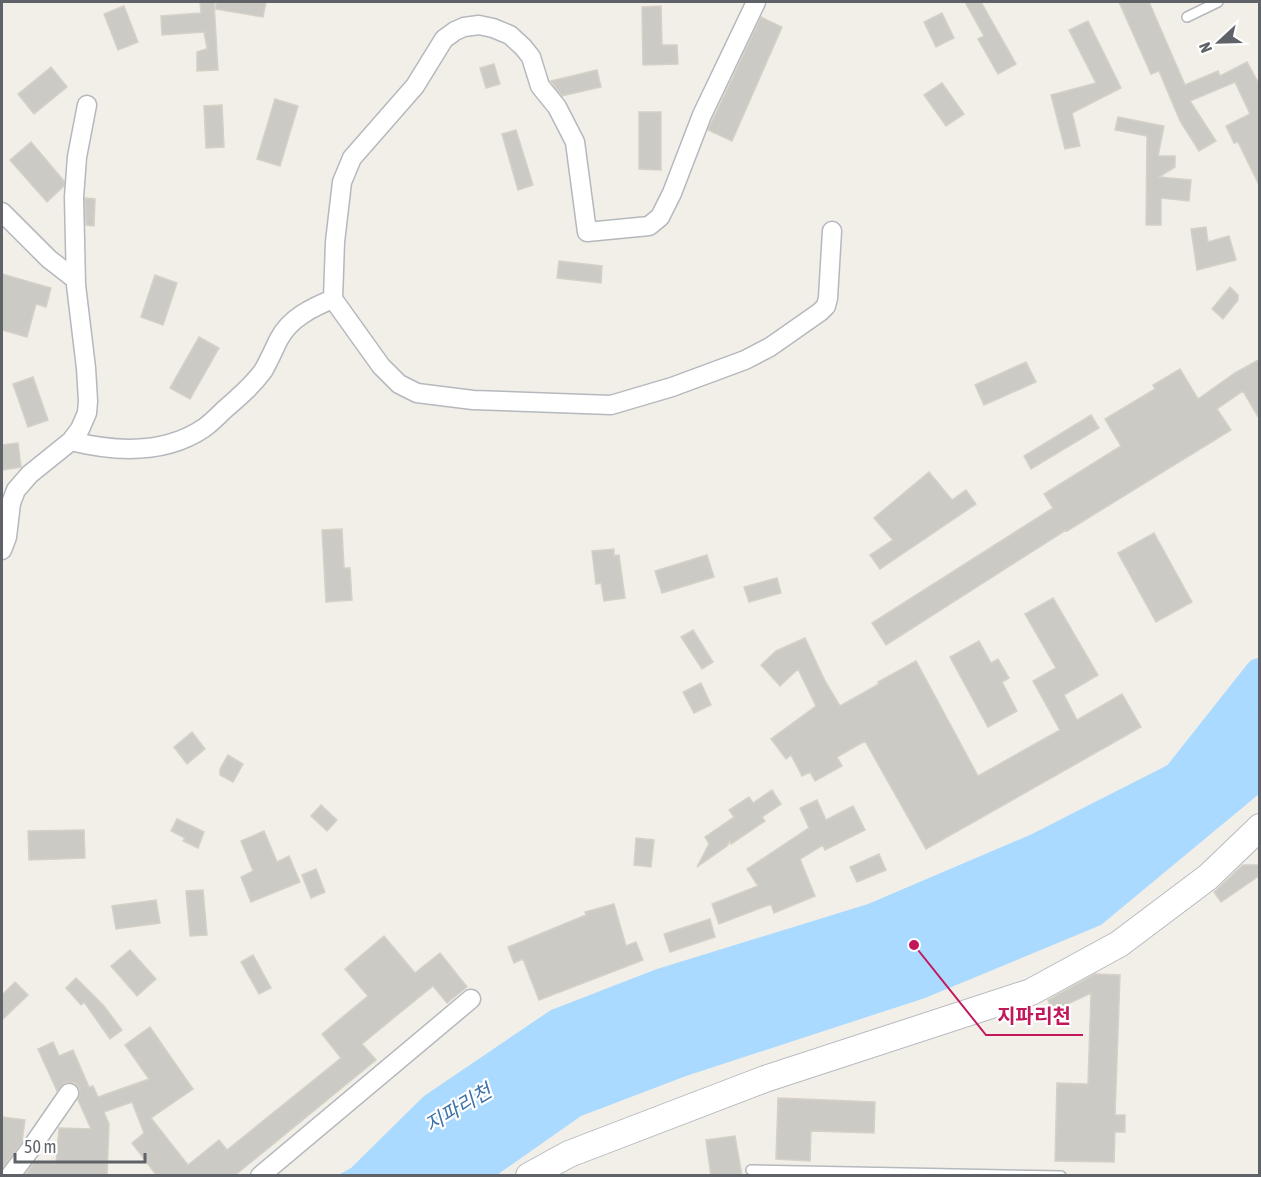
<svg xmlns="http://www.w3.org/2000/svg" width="1261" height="1177" font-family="'Asap Condensed','Noto Sans KR',sans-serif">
  <rect width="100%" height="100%" fill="#f1efe8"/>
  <path fill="#aadaff" d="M1259,659V794L1101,925L925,998L686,1076L581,1116L497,1175H338L351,1168L424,1096L551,1010L657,969L868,904L1030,835L1215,741Z"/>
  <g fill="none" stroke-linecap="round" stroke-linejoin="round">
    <path stroke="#aadaff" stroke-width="32" d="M1176,780L1260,674"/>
  </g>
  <path fill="#cccac5" stroke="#d6d1c6" stroke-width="1.5" d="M200,2H214L218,70L197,71V52L209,48H207L204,32L162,35L161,16L201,13Z
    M216,2H266L263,17L216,9Z
    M965,2H981L1016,64L998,74L978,39L984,36Z
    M1119,2H1149L1185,85L1218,71L1220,76L1247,62L1260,86V187L1238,142L1234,143L1226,126L1250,114L1235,82L1190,101L1216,141L1199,151L1180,121L1159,71L1151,74Z
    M124,6L138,42L118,50L104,14Z
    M661,6L662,45H677L678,64L643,65L642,7Z
    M942,13L954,38L936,47L924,22Z
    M761,17L782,27L732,141L708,130Z
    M1088,21L1121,88L1072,113L1080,146L1065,149L1051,95L1096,83L1069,30Z
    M494,64L500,84L486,88L480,68Z
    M51,67L67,87L34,114L18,94Z
    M597,70L601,87L562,96L551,81Z
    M942,83L964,114L946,126L924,95Z
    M275,99L298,106L280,166L257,159Z
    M222,105L224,147L206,148L204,106Z
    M639,112H661V170L639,169Z
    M1118,117L1164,126L1158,156H1175V167L1159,177L1191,180L1189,201L1161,198V225H1146L1147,136L1115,130Z
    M516,130L533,185L518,190L502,134Z
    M31,142L64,181V186L47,202L10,160Z
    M85,198L95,199L94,226L86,225Z
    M1206,227L1208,242L1229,236L1236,260L1197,270L1191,229Z
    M559,261L602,266L601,283L557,278Z
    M2,274L51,288L46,307L36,304L27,337L2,330Z
    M155,275L177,283L163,325L141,317Z
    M1230,287L1238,295V300L1223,319L1212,309Z
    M199,337L219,348L190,399L170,388Z
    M1260,359V420L1243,391L1217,409L1231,430L1067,531L1066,530L886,645L872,623L1053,508L1044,494L1121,446L1105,419L1155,389L1153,385L1180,369L1198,399L1235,373Z
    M1026,362L1036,382L984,405L975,385Z
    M33,377L48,420L28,427L13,384Z
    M1091,415L1099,428L1031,469L1024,456Z
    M18,443L21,467L2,470V445Z
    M929,472L952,500L966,490L976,504L880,569L870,555L893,540L874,518Z
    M342,529L344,568H350L352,600L326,602L322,530Z
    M1154,533L1192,602L1156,622L1118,553Z
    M614,549V556L619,555L625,598L604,601L601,583L596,584L592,551Z
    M707,555L714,577L662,593L655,571Z
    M777,578L781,593L749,602L744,587Z
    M1053,598L1098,675L1064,695L1077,720L1122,694L1141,727L926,849L865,741L837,757L842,766L815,781L810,772L802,776L791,755L786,759L771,739L816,706L798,669L780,686L761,665L776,651L805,638L825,681L840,706L879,684L878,682L916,661L978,776L1060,730L1033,681L1056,668L1025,614Z
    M693,630L713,662L702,669L681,637Z
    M979,641L991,663L998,659L1009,678L1002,682L1017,711L988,727L950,657Z
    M701,683L711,705L694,713L683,692Z
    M192,732L205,749L187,764L174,747Z
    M228,755L243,764L233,782L220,775V769Z
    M772,790L781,804L762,817L765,821L731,844L730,841L727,846L697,867L709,844L705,837L734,817L729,810L749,797L753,803Z
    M817,800L826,820L853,806L865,830L825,850L823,845L800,859L815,896L774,913L771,904L719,924L712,904L758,886L747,869L809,828L800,808Z
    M321,805L337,820L327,831L311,816Z
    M177,819L204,832L198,848L183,841L185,838L171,831Z
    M84,830L85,858L29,860L28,831Z
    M264,831L277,862L289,856L300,882L251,902L241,877L253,871L241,841Z
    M636,838L654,840L651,867L634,865Z
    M879,854L886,870L857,882L850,867Z
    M1243,865H1260V875L1221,902L1214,892Z
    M316,869L325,892L311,898L302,875Z
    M203,890L207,935L190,936L186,891Z
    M156,900L160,923L116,929L112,906Z
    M614,904L626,946L636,942L643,960L539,1000L523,959L514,963L508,947L586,915L585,912Z
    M710,919L715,937L670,952L664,934Z
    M384,936L415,973L440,953L467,987L447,1003L433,986L396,1016L362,1044L376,1060L234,1176H157L132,1143L144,1133L132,1102L104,1112L109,1124L107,1176H25L34,1162L56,1164L59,1128L91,1129L78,1100L80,1093L79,1088L75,1083L69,1082L64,1083L57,1091L38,1049L53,1042L59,1056L73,1050L89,1087L93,1086L98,1097L149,1079L125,1045L150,1027L193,1089L151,1118L188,1165L219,1140L227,1150L341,1058L322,1034L368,996L345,969Z
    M130,950L156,979L137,996L111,966Z
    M253,955L271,988L259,994L241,962Z
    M1095,974L1120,975L1115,1115H1125V1132H1115L1114,1162L1055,1161L1057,1083L1088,1084L1091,993L1053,1011L1048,1000Z
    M76,978L104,1006L122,1030L110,1039L84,1002L81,1005L66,988Z
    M15,982L28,995L2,1020V995Z
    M778,1098L875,1102L874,1133L811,1131L810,1161L776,1159Z
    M2,1117L25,1120L22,1142L2,1169Z
    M735,1136L742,1176H711L706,1140Z"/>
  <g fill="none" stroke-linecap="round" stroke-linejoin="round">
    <defs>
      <path id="lane" d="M1187,17L1218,2
        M751,1170L1061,1176"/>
      <path id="street" d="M756,2L702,115L672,193L660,217L649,226L587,232L575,142L557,107L540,86L531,57L523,47L510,35L493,28L479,25L464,27L455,31L444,39L415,86L352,158L342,182L335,242L333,299L381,366L399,384L417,393L473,400L611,405L672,387L745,360L770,347L820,312L826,306L828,298L832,231
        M2,212L49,259L76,280
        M71,441C115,452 164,455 204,428C211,423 218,416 224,410C238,398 252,386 263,371C269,361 274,349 279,339C290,318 313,307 333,299
        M2,550L7,537L11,503L16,490L30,474L71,441L80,429L87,413L88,401L86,368L76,285L74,197L77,157L87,105
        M10,1176L29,1151L69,1093
        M260,1176L471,999"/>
      <path id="secondary" d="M529,1176L569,1154L765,1079L1031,992L1119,944L1208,877L1260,827"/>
    </defs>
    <use href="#lane" stroke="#b5b8bc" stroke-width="12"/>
    <use href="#street" stroke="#b5b8bc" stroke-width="21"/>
    <use href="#secondary" stroke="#b6babf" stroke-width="28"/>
    <use href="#lane" stroke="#fff" stroke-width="9"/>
    <use href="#street" stroke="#fff" stroke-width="18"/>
    <use href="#secondary" stroke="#fff" stroke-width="26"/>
  </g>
  <g text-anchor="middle" stroke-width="4.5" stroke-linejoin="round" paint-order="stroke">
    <g font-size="20" font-style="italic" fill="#4174aa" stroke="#fff">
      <text transform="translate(458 1108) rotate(-31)" y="7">지파리천</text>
    </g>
  </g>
  <path fill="none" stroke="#c2185b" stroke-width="2" d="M914 945L986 1035H1083"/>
  <circle fill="#c2185b" stroke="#fff" stroke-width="2" cx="914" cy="945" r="6"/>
  <g font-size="20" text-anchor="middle" font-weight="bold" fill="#c2185b" stroke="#fff" stroke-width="4.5" stroke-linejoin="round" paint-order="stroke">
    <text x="1034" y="1023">지파리천</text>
  </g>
  <rect width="1261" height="1177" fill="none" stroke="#5f6368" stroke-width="6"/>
  <g transform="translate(1219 42) rotate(248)" stroke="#ffffff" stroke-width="4.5" paint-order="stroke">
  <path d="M0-4.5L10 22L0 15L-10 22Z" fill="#5f6368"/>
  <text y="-9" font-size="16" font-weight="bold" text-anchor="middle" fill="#5f6368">N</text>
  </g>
  <path d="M15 1153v9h130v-9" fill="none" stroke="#5f6368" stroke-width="3"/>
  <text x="24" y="1153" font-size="18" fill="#5f6368" stroke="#ffffff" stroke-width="4.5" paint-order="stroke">50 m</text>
</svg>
